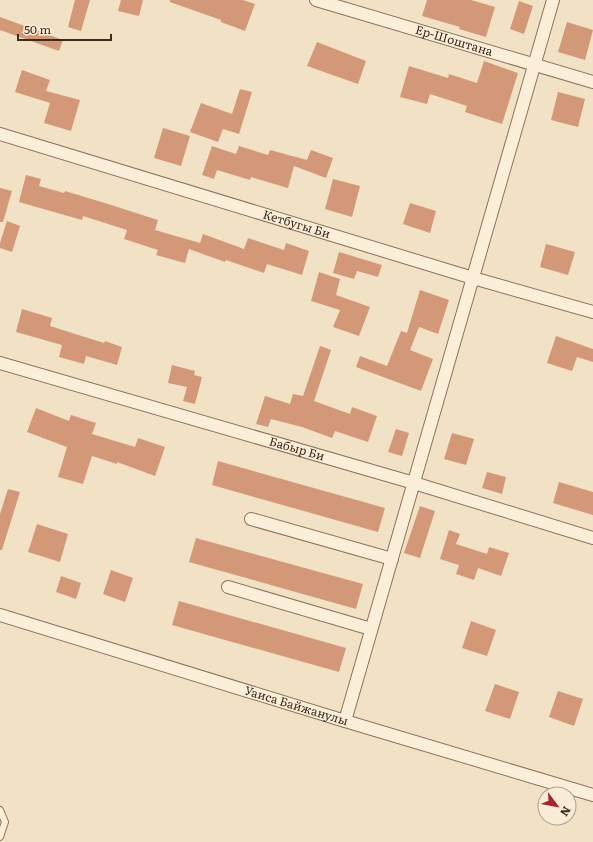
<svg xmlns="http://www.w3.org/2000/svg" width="593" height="842" font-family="Literata,serif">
  <rect width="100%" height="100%" fill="#f2e2c5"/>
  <path fill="#d39878" d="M75,0H90L81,31L68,27Z
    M121,0H143L139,16L118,11Z
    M170,0H243L255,4L245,31L221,22V20L170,2Z
    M427,0H471L495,7L486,37L459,29L460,27L422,16Z
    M519,1L533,6L524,34L510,29Z
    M0,17L63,40L59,51L0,30Z
    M567,22L593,30L585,60L558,52Z
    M317,42L366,61L358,84L307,66Z
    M484,61L518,73L502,124L465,112L467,106L430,94L427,104L400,97L409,66L448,78L449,74L477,83Z
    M22,70L50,80L46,91L80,100L71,131L44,123L50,103L15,92Z
    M240,89L252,92L239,134L223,129L218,142L190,132L201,103L232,114Z
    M558,92L585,99L578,127L551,120Z
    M163,128L190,136L181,166L154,158Z
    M212,146L236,154L239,146L268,155L270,150L307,160L311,150L333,158L326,178L294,166L288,188L251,177L250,180L217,170L214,179L202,175Z
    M26,175L41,179L39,186L64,193L65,191L105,203L158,220L155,230L200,243L203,234L244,249L248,238L284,250L286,243L309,251L302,275L267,264L264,273L226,260L225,262L189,249L185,263L156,255L158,250L124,239L127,230L83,216L82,220L19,202Z
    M333,179L360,186L352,217L325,209Z
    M0,188L12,191L3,222H0Z
    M410,203L436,211L430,233L403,224Z
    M7,221L20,226L12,252L0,248V243Z
    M546,244L575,252L568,275L540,267Z
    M339,252L382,265L378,277L357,271L354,279L333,273Z
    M319,272L340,279L336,295L370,307L359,336L333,327L340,310L311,301Z
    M420,290L449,300L438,334L419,327L410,350L433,359L421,391L356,367L360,356L387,366L401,331L407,333Z
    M22,309L52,318L50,326L104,343L105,341L122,347L117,365L86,356L84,364L59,357L62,345L16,332Z
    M556,336L593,349V362L577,357L572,371L547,363Z
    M320,346L331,350L314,401L350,414L352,407L377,416L368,442L335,431L332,438L302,427L271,419L268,427L256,424L265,396L290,404L293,394L303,396Z
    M172,365L195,371L194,375L202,377L195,404L183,401L187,387L168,383Z
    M36,408L69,421L71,415L96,423L92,434L135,447L138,438L165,447L155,476L117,462V464L92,456L83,484L58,477L67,447L27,432Z
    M396,429L409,433L402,456L388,452Z
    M452,433L474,439L466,465L444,459Z
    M218,461L385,508L378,532L212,485Z
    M487,472L506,477L502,494L482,488Z
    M559,482L593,492V515L553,503Z
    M8,489L20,492L2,550H0V514Z
    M420,506L435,511L420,558L404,553Z
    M37,524L68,534L60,562L28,552Z
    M449,530L460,534L456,544L487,554L489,547L509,553L501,576L478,568L474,580L456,574L459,565L440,559Z
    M196,538L363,584L356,609L189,562Z
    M111,570L133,578L125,602L103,594Z
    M61,576L81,583L76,599L56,592Z
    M179,601L346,648L339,672L172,625Z
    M471,621L496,630L487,656L462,648Z
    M495,684L519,692L510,719L485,711Z
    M558,691L583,699L574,726L549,717Z"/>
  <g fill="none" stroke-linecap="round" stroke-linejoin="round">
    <defs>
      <path id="lane" d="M0,810L5,822L0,837"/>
      <g id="street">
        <path id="s1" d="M316,0L593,82"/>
        <path id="s2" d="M0,134L473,278L593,312"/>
        <path id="s3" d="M0,363L414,483L593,538"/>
        <path d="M251,519L392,559"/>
        <path d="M228,587L371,629"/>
        <path id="s4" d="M0,615L345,721L593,795"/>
        <path d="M345,721L553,0"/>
      </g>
    </defs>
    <use href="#lane" stroke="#8f7259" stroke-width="8"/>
    <use href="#street" stroke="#8f7259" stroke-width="14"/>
    <use href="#lane" stroke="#fcefda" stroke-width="6"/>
    <use href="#street" stroke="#fcefda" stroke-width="12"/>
  </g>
  <g text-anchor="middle" stroke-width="3.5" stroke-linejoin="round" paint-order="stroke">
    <g font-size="12" fill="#3e2b1e" stroke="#f9ecd6">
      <text dy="4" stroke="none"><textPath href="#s1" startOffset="144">Ер-Шоштана</textPath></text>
      <text dy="4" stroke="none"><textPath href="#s2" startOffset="310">Кетбугы Би</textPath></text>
      <text dy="4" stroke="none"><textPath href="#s3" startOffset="309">Бабыр Би</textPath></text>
      <text dy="4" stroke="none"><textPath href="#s4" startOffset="310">Уаиса Байжанулы</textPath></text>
    </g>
  </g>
  <g transform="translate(557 806) rotate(122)"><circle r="19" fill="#f9ecd6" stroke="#ae9f8c"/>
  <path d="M0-3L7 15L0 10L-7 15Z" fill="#a4232d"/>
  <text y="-6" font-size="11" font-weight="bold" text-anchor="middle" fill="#3e2b1e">N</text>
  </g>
  <path d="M18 34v6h93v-6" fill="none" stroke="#3e2b1e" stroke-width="2"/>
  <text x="24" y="34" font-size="12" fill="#3e2b1e" stroke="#f9ecd6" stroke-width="3" paint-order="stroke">50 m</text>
</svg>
